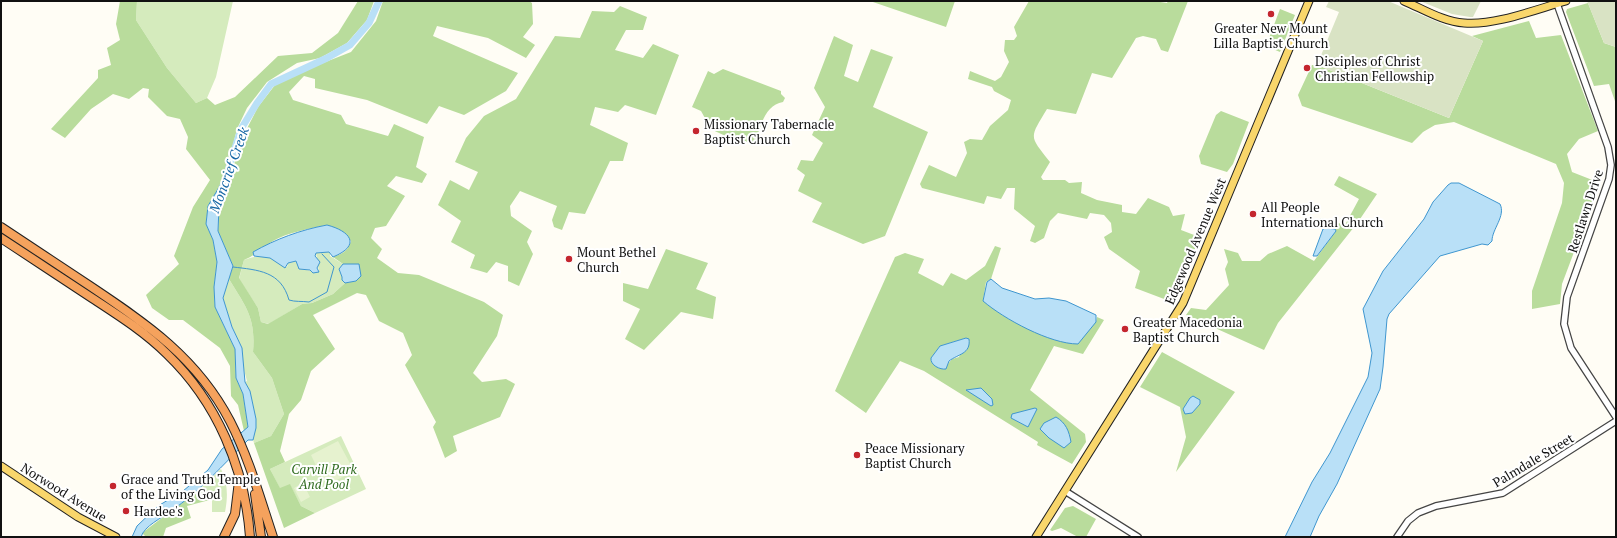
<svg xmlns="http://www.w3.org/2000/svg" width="1617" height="538" font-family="'PT Serif',serif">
  <rect width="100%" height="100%" fill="#fffdf5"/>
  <path fill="#d5ebbd" d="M137,1H233L216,77L207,98L196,103L167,68L136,20Z
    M325,252H330V256L343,264L339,270L342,277V280L345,283L333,294L312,303L302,304L269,324L261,322L258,308L239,279L244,260C252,257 261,255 270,258C276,260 280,266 287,267L288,263L296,261L300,269L319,272L316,253Z
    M229,279C246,307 256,318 253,352L272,378L284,414L271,436L254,443L253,440C258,422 253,399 245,382L247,381L243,366L242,348L232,327L223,298Z
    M341,436L366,489L315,513L301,506L290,485L280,489L270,469Z
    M221,469C228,483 228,497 225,512H212V499L217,498V490L196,492Z"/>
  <path fill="#b9dc9c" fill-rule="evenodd" d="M120,1H137L136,20L167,68L196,103L207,98L215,105L235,97L278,56L312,53L338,33L358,1H374L367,20L347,43L320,58L297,63L267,82L247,108L237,129L225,177L208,206L206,224L213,240L217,262L214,287L215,307L235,349L236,378L243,394L248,427L244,431L238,405L231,396L230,366L220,348L183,320H169L152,308L146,295L179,264L174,256L193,207L210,180L186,149L188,137L180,119L167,116L148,97L149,89L143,88L129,99L113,94L91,109L65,138L51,129L98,78V70L111,65L107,48L120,40L116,24Z
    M383,1H529L532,3L533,24L523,37L535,45L526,58L488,38L437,26L433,36L518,73L506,91L464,115L439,106L427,124L367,100L315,88V79L304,76L289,92L293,100L341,115L346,124L388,136L394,124L424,137L416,167L427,174L422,183L396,176L387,186L405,196L386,226L375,228L371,238L382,249L377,258L398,273L419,275L484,302L503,315L497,336L473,373L482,382L506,379L515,384L500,417L453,436L457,451L445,458L433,427L436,422L405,365L412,355L403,333L379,321L366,295L357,293L313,315L335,349L311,371L301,400L289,414L280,451L285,462L270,469L280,488L290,484L301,506L315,513L284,528L254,443L271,436L284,414L272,378L253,352C256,318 246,307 229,279L233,266L218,231L219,207L226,192L241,140L258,107L275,85L305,70L351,52L376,21ZM327,225L351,241C348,251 342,254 333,257L343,264H359L356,281L345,283L333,294L312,303L302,304L268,324L261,322L258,308L239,278L244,260C256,255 262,248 273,241C286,233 311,228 327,225Z
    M870,1H955L946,27Z
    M1029,1H1154L1167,3L1168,1H1188L1168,52L1161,50L1156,39L1143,36L1136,38L1112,78L1092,73L1076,114L1047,109C1029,139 1029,135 1050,162L1041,177L1043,180H1065L1069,183L1082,182L1081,193L1097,200L1122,205V212L1136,214L1148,198L1169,207L1173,216L1185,214L1181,230L1202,238L1180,288L1172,302L1135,288L1140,271L1109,249L1104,237L1112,232L1111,223L1104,215L1090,213L1087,219L1058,213L1050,221L1044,238L1035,243L1030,241L1035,226L1014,209L1015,188H1007L1001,199L987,196L984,204L922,188L920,184L929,165L956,177L967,153L964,142L970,139L982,140L990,126L1008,110L1011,100L994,91L992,87L968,79L970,71L995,81L1001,77L1009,62L1004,51L1005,40H1014L1017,36L1014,27Z
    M1588,3L1604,43L1616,47V104L1609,84L1594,86L1566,12L1567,9Z
    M620,6L647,17L643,30H626L615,50L643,58L653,44L679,55L656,115L625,105L618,112L595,107L590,125L628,143L623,161H610L585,214L569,212L562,230L554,227L552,220L557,206L520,191L510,206L511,216L532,231L527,242L533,254L519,286L508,281V266L496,262L487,273L470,268L475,255L451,242L461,221L438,205L450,180L469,190L478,172L455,162L466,138L484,116L516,99L555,36L580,38L592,11L614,12Z
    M1280,9L1295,15L1280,52L1266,46Z
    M1529,21L1536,38L1561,35L1598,131L1579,139L1567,154L1572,172L1600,183L1562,284L1560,304L1532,309V291L1562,203L1564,183L1556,164L1454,122L1435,125L1423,132L1412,143L1302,106L1298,95L1312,65H1317L1449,118L1483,41L1472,36Z
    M834,36L853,45L844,76L858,82L871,49L893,57L873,107L928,132L885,236L863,244L812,222L822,203L798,191L805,175L797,169L801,160L813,161L823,143L812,135L825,107L814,88Z
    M723,69L781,91V94L785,98L783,102C764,105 760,129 754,145L738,138L732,139L704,126L706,120L701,111L692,107L708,71L714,74Z
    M1221,111L1249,122L1233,164L1227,172L1201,164L1199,156L1216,115Z
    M1339,176L1377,194L1358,222L1278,323L1264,350L1186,315L1191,308L1206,310L1229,285L1225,269L1228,262L1224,249L1238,253L1242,261H1260L1268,254L1287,246L1314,261L1336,231L1334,228H1326L1317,223L1321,218L1345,225L1359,199L1334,185Z
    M995,246L1001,248L991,279L986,282L983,301L1096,322L1097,317L1104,320L1083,354L1054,346L1030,390L1085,434L1086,442L1072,464L1037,445L1038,442L924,371L900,361L866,413L835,391L895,257L905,253L924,259L918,273L943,286L951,273L966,280L985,266ZM966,338L959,357L952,359L947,365L932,363L931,358L940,346Z
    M666,249L708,263L696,289L716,297L713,319L681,312L644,350L625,339L640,309L623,301V283L648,289Z
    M1162,352L1235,392L1176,472L1186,437L1180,407L1140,387Z
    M217,490V498L187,506L191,518L166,528L163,537H146L142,533L196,492Z
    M1073,506L1096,519L1086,537H1078L1061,528L1052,531L1050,530L1065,508Z"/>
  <path fill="#d9e3c4" d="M1329,1H1388L1483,41L1449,118L1317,65L1339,12L1326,7Z
    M1420,1H1481L1473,17H1470L1452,14Z
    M1587,1H1616V47L1604,43Z"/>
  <path fill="#e6f2cf" d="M338,441L354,471L333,482L323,480L311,455Z
    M303,483L310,497L301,502L294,488Z"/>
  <path fill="#b9e0f7" stroke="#3f96cf" d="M225,177L230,180L219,207L218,231L233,266L223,298L232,327L242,348L245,382L250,391L256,419V428L253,440H248C223,465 200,491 171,511C162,518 144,526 141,537H132L137,526L158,506L183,491L208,470L222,449L248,427L243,394L236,378L235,349L215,307L214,287L217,262L213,240L206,224L208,206Z
    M1451,183H1459L1500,204C1506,216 1492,229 1492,241L1488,245L1482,244L1440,256L1389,314L1387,319L1383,367L1380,389L1337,484L1319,516L1310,537H1285L1312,482L1330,453L1368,377L1372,353L1363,309L1383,271L1424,219L1433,202L1448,185Z
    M327,225C350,231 362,245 333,257L329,252L316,253L315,256L320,262L317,268L319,272L313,273L310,270L299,269L296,261L288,263L285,268L270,258L254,256L253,252C276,239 300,230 327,225Z
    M1326,228L1335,229L1336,231L1317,256H1313L1323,229Z
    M343,264H359L361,276L356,281L345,283L342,280V277L339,269Z
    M991,279L1002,288L1035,299L1049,298L1066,301L1096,315V322L1078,344C1050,344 1004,319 983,301L987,282Z
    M966,338L969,339C971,354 958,354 949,361L946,369C940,370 930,365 931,358L940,346Z
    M981,388L992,399L993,405L991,406L966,390Z
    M1193,396L1200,400V404L1192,413L1185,414L1183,409L1190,398Z
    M1035,408L1037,409L1028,427L1011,418L1012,414Z
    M1056,417C1066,423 1069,431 1071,442L1064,448L1049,438L1040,429L1044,423Z"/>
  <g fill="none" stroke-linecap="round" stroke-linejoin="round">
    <path stroke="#3f96cf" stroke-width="1" d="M233,267C258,270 281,271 289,300C295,302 302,301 309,302L327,292L334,267L322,254"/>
    <path stroke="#b9e0f7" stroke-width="7" d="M223,186L228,177L229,167L241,129L257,103L271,84L327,58L350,45L369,23L379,1"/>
    <defs>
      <path id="minor" d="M1556,1L1608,147L1611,165L1609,179L1567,297L1564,324L1571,348L1616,417
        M1065,491L1138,537
        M1397,537L1408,521L1418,513L1436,506L1503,493L1616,421"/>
      <path id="major" d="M1404,1C1423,9 1444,22 1464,23C1494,26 1537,9 1566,1
        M1,466L78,517L116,537
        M1036,537L1183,303L1309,1"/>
      <path id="highway" d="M1,227C31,247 60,266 90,286C147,324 197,358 230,421C249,458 260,498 273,537
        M1,238C31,258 62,278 92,298C118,315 145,332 167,354C217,402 245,468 250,537
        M255,494L261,537
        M224,537L235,514L239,481"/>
    </defs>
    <use href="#minor" stroke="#444" stroke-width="8"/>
    <use href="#major" stroke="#222" stroke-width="9"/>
    <use href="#highway" stroke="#222" stroke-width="10"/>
    <use href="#minor" stroke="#fff" stroke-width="5.5"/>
    <use href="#major" stroke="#f9d66b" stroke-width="7"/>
    <use href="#highway" stroke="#f5a25d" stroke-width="8"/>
  </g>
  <g fill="#c4262e" stroke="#fff" stroke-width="1.5">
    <circle cx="1271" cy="14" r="4"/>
    <circle cx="1307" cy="68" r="4"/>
    <circle cx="696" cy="131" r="4"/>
    <circle cx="1253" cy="214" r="4"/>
    <circle cx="569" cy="259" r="4"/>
    <circle cx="1125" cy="329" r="4"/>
    <circle cx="857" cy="455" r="4"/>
    <circle cx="113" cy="486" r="4"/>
    <circle cx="126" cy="511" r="4"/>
  </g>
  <g text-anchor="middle" stroke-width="4" stroke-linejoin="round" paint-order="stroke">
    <g font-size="13" fill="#111" stroke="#fff" text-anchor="start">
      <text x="1271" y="33" text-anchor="middle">Greater New Mount<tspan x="1271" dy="15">Lilla Baptist Church</tspan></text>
      <text x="1315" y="66">Disciples of Christ<tspan x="1315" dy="15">Christian Fellowship</tspan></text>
      <text x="704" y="129">Missionary Tabernacle<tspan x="704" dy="15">Baptist Church</tspan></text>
      <text x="1261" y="212">All People<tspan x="1261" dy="15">International Church</tspan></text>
      <text x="577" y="257">Mount Bethel<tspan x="577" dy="15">Church</tspan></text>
      <text x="1133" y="327">Greater Macedonia<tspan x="1133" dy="15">Baptist Church</tspan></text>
      <text x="865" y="453">Peace Missionary<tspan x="865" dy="15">Baptist Church</tspan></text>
      <text x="121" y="484">Grace and Truth Temple<tspan x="121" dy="15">of the Living God</tspan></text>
      <text x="134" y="516">Hardee's</text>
    </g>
    <g font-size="13" fill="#111" stroke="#fff">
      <text transform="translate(1585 211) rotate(-72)" y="5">Restlawn Drive</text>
      <text transform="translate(1195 241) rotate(-67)" y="5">Edgewood Avenue West</text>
      <text transform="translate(1533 460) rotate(-31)" y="5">Palmdale Street</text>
      <text transform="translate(64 492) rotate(32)" y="5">Norwood Avenue</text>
    </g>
    <g font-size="13" font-style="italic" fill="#2f6b1f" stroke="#fff">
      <text x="324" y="474">Carvill Park<tspan x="324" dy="15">And Pool</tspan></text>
    </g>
    <g font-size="14" font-style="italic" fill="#1768a6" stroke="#fff">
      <text transform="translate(229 170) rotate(-70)" y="5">Moncrief Creek</text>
    </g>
  </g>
  <rect width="1617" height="538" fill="none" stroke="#111111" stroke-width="4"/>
</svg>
